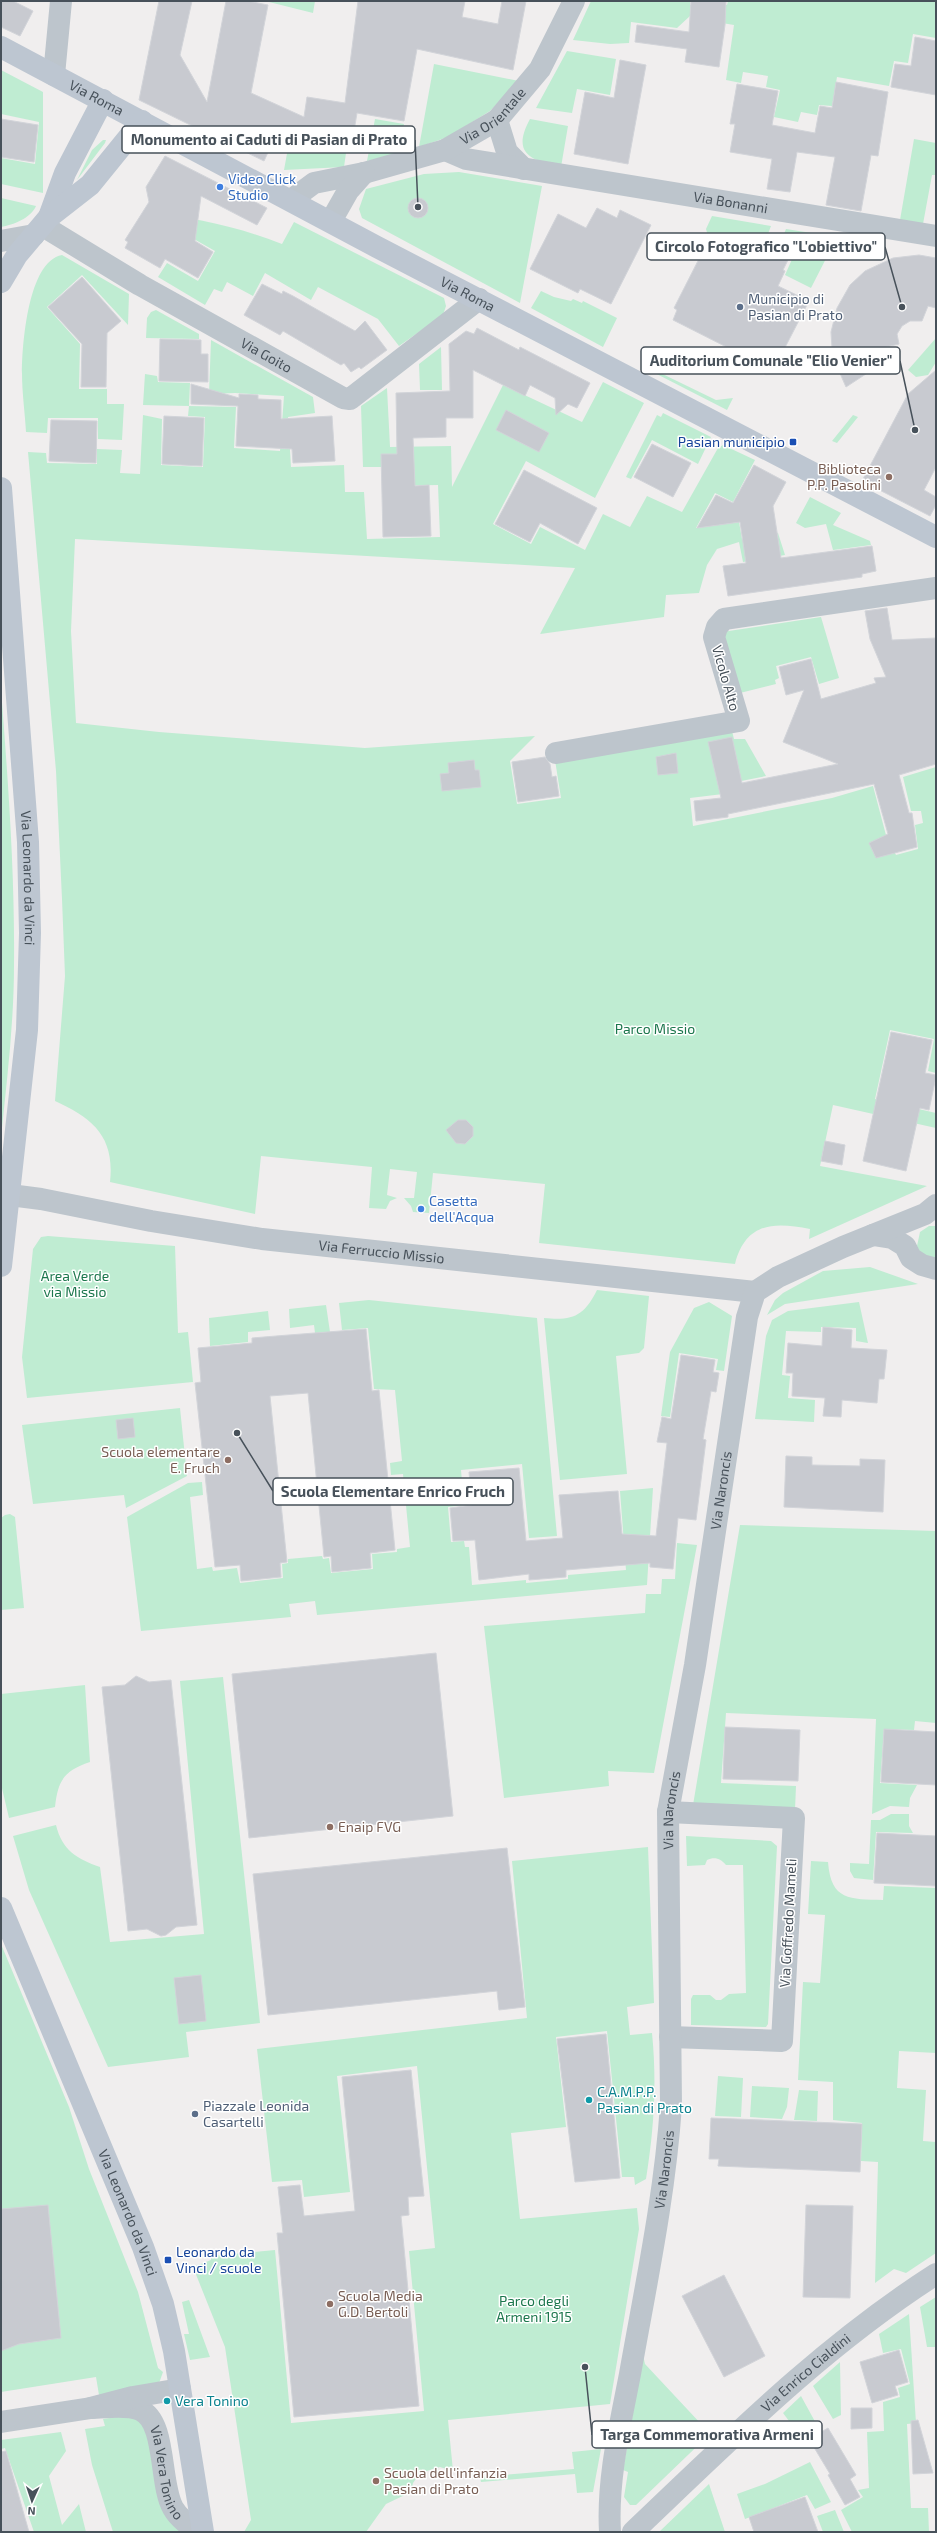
<svg xmlns="http://www.w3.org/2000/svg" width="937" height="2533" font-family="'Exo 2',sans-serif">
  <rect width="100%" height="100%" fill="#f0eeee"/>
  <path fill="#bfecd2" d="M265,1H315L313,13Z
    M591,1H690V5L706,6L707,3L727,5L728,1H936V38L913,34L908,63L894,61L889,86L837,77L832,106L819,105L817,115L801,112L798,122L774,117L780,90L766,87L768,76L743,72L741,83L726,80L734,25L716,22L713,18L690,16L677,28L631,22L629,43L610,44L573,40Z
    M567,51L616,59L610,95L577,89L572,113L536,108Z
    M434,64L519,81L490,111L448,137L419,147Z
    M1,70L43,92V193L1,184V158L35,164L39,122L1,114Z
    M375,119L404,124L398,154L367,161Z
    M530,119L568,126L561,167C531,160 511,154 530,119Z
    M290,137L347,146L344,167L284,170Z
    M914,139L936,143V175H932L923,224L900,220Z
    M103,140H106L105,143L77,180L92,150Z
    M459,172L542,186L520,303L362,218L359,209L366,189L424,174Z
    M1,198L36,206C31,218 13,225 1,227Z
    M148,213C194,217 239,227 282,244L294,222L444,298L446,306L443,315L399,346L378,319L318,287L311,300L265,273L253,296L227,282L222,292L214,289L205,305L158,277L167,263L198,281L215,251Z
    M712,216L771,226L766,239L745,238L739,250L708,236L706,229Z
    M786,229L837,237L811,288L785,275L797,248L781,241Z
    M62,255L129,294L128,325L82,275L47,307L80,344L79,389H107V404H124L122,440L98,439V418H48L47,433L26,432C25,413 22,393 22,373C22,345 28,261 62,255Z
    M541,291L554,297L571,301L573,299L582,303L583,301L617,318L603,347L531,308Z
    M156,310L199,334V339L146,338L147,318L151,312Z
    M936,338V362L928,375L916,377L908,370Z
    M211,340L313,397L315,413L288,417L291,467L344,465L345,492H364L367,539L440,537L438,485L387,486L386,467H363L361,406L387,388L390,447L451,446L452,487L503,385L582,422L603,382L644,403L595,498L526,461L493,524L531,544L540,527L585,550L603,514L630,527L647,496L682,512L718,448L723,445L755,460L733,502L715,493L696,528L739,522L742,539L778,533L785,555L743,562L739,542L717,549L707,565L699,593L666,595L664,617L540,634L575,568L75,539L71,631L76,723L159,732L365,748L535,736L510,761L517,804L561,798L555,760L732,731L734,739H745L766,776L721,785L723,794L690,798L693,826L832,798L873,786L887,839L896,855L918,849L915,825L923,823L921,811H911L903,777L936,767V1073L928,1071L934,1039L890,1030L875,1099L936,1113V1128L833,1105L820,1166L927,1186L809,1239L810,1229C774,1222 746,1222 735,1264L539,1243L545,1184L433,1173L429,1213L413,1212L411,1206L404,1198H414L417,1172L390,1169L387,1195L397,1198L390,1201L386,1209L369,1208L372,1167L261,1156L255,1214L110,1182C115,1137 93,1118 55,1101L65,976L62,899L56,771L28,452L46,453L47,463L97,464V449L122,450L120,473L140,474L143,415L162,419L161,465L203,467L205,417L188,416L189,406L143,405L145,374L157,376L158,382L190,383L189,406L236,407L234,448L280,451L284,396L235,393L209,394Z
    M441,347L442,390H420L419,364Z
    M644,365L716,400L733,398L727,410L645,368Z
    M663,413L711,437L698,464L652,440L631,479L626,477L657,415L661,417Z
    M853,415L858,417L837,443L832,441Z
    M810,497L841,513L833,525L870,541L871,545L833,550L826,524L805,528L796,523Z
    M821,617L839,678L819,684L811,657L776,666L779,678L775,680L776,684L740,693L722,632Z
    M1,689C8,781 15,873 14,965C14,1022 7,1080 1,1137Z
    M929,1226H936V1257L933,1260L923,1259L917,1246L920,1232Z
    M48,1236L175,1246L178,1333L188,1332L193,1382L27,1398L22,1357L33,1249L41,1237Z
    M870,1267L918,1284L785,1304L767,1315L775,1300L783,1293L823,1271Z
    M597,1290L649,1296L644,1348L639,1353L616,1356L627,1474L560,1480L544,1318C573,1321 584,1316 597,1290Z
    M369,1300L537,1318L557,1536L529,1538L522,1464L461,1470L464,1505L448,1507L451,1542L464,1541L465,1547H469L472,1585L526,1580V1583L568,1579V1575L626,1570L620,1491L653,1488L647,1585L317,1615L315,1601L289,1604L291,1617L141,1631L127,1517L188,1483L202,1482L203,1495L190,1497L197,1569L212,1567L213,1571L237,1568L240,1583L283,1578L282,1564L288,1563V1559L322,1556L323,1559L329,1558L331,1573L373,1569L372,1554L397,1552V1549L410,1547L403,1474L391,1475L390,1463L402,1461L395,1390L374,1389L368,1328L342,1330L339,1303Z
    M709,1302L732,1316L724,1371L716,1370L718,1359L679,1353L670,1417L661,1416L670,1352L694,1308Z
    M859,1302L868,1343L856,1341V1328L821,1327V1332L786,1331L782,1375L790,1376L788,1398L815,1400L814,1422L755,1419L766,1336L772,1320L788,1311Z
    M326,1305L330,1332L315,1333L314,1325L290,1328L289,1309Z
    M268,1311L270,1330L248,1332V1342L210,1346L209,1318Z
    M180,1408L187,1476L126,1508L124,1495L33,1504L22,1425Z
    M10,1514L15,1517L24,1608L1,1610V1518L5,1515Z
    M740,1525L936,1531V1723L915,1721L914,1730L884,1729L880,1783L917,1785L910,1798L909,1807L890,1806L872,1814L876,1719L726,1713L721,1783L796,1786L795,1810L693,1805Z
    M677,1543L697,1545L654,1773L608,1771L609,1786L504,1798L484,1626L645,1613L646,1594H661L662,1579H675Z
    M223,1677L260,2023L186,2032L189,2057L108,2067L29,1890L13,1836L56,1825C62,1850 77,1859 100,1867L110,1942L204,1934L180,1681Z
    M85,1685L90,1762C64,1771 58,1780 55,1807L9,1818L1,1784V1694Z
    M891,1814H909V1826L913,1833L876,1832L873,1880L854,1878L850,1871V1863L869,1864L871,1820H880Z
    M686,1836L771,1841L777,1846L768,2024L766,2027L691,2025V1999L693,1995H710L716,2000H721L729,1994L746,1993L743,1865H726C721,1859 715,1856 707,1860L705,1865L687,1866Z
    M648,1847L654,2003L627,2007L630,2035L652,2033C657,2082 654,2130 646,2179L635,2185L634,2177H622L607,2031L556,2037L566,2127L511,2133L520,2219L637,2208L639,2229L610,2404L448,2420L453,2471L440,2467L420,2473L413,2483L411,2492L386,2504L366,2532H244L251,2520L225,2347L193,2267L211,2260V2256L275,2250L291,2423L424,2411L409,2251L435,2248L417,2066L337,2076L350,2192L304,2197L302,2180L272,2182L257,2049L527,2018L512,1861Z
    M811,1861L828,1862C831,1901 850,1899 883,1900L884,1886L936,1888V2053L899,2051L897,2088L926,2090L923,2141L936,2142V2253L906,2273L894,2269L875,2283L878,2162L861,2161L862,2123L833,2120V2082L798,2080L803,1982L820,1983L825,1915L808,1914Z
    M1,1944L69,2107L89,2169L138,2292L158,2368L163,2372L158,2386L99,2395L96,2377L1,2392Z
    M718,2076L743,2078L741,2117L715,2116Z
    M752,2086L789,2088L787,2107L782,2119L750,2117Z
    M799,2090L818,2091L817,2121L794,2120Z
    M936,2297V2347H927L920,2307Z
    M189,2300L210,2357L190,2360L184,2334H189L182,2302Z
    M909,2314L916,2423L907,2424L911,2508H928L929,2532H852L841,2510L863,2497L858,2490L869,2488L867,2432L884,2431L883,2402L900,2397L898,2388L910,2384L901,2349L883,2353L879,2334Z
    M643,2355L645,2364L702,2425L715,2429L636,2505H630L624,2497L628,2472L623,2470Z
    M840,2362L841,2415L833,2419L813,2386Z
    M801,2396L818,2427L804,2441L783,2413Z
    M123,2416L135,2417L145,2423L180,2532H113L92,2465L85,2429L105,2426L103,2419Z
    M61,2432L66,2451L49,2476L62,2525L79,2504L86,2532H34L5,2448L1,2449V2440Z
    M601,2449L593,2492L577,2493L575,2474L481,2482L480,2477L574,2469L572,2452Z
    M810,2462L831,2502L815,2509L807,2495L745,2519L737,2494L765,2484Z
    M709,2484L725,2532H659Z
    M835,2510L844,2532H823L817,2516Z"/>
  <path fill="#c8cad0" stroke="#d2d4d9" d="M1,1H13L33,11L20,36L1,27Z
    M159,1H192L180,55L207,102L226,1H248L268,5L251,93L304,117L307,97L345,103L358,1H465L462,17L498,24L502,1H526L513,70L417,49L404,121L357,113L352,143L278,131L264,161L139,100Z
    M691,1H726L725,25L719,67L685,62L687,49L635,42L637,25L689,32Z
    M915,37L936,41V95L891,87L895,64L911,66Z
    M620,60L646,65L628,164L574,154L585,92L614,98Z
    M836,82L888,92L878,156L871,155L861,211L826,205L835,157L797,152L790,192L767,189L772,159L730,152L735,124H730L737,84L778,91L772,125L815,133L820,106L832,108Z
    M1,119L38,125L34,162L1,157Z
    M165,156L267,208L257,225L201,196L195,241L213,252L198,278L165,259L160,268L125,248L128,242L125,240L149,202L146,187Z
    M408 208a10 10 0 1 1 20 0a10 10 0 1 1-20 0Z
    M597,208L617,218L620,210L651,225L611,304L580,289L578,293L530,269L558,214L586,228Z
    M767,240L795,246L783,270L785,271L778,286L809,301L777,363L774,362L770,369L673,320L677,310L674,308L705,247L730,260L746,257L754,241Z
    M919,255L936,258V308L928,306L922,321H910L902,326L897,334L899,344L882,348V352L865,357L872,370L846,387L835,362L832,348L831,332L837,308L850,285L865,271L893,258Z
    M82,277L121,321L107,333L106,387H81L82,344L48,307Z
    M262,284L282,294L283,291L293,296L355,331L365,321L387,350L361,369L359,367L351,372L344,363L341,365L283,331L280,335L244,315Z
    M477,328L519,350L520,347L590,383L577,408L568,404L556,415L555,398L530,385L525,396L473,370V418H446V437L413,438L415,486L429,485L431,536L383,537L381,454H397L396,393L450,391L449,344L466,331L474,334Z
    M160,339L201,340V354H208V382L159,381Z
    M936,370V467L924,490L936,497V505L930,516L862,481L908,394Z
    M191,384L239,398V394L258,395V399L281,400V419L332,416L335,461L293,463L292,449L236,446L238,406L191,404Z
    M506,410L549,433L539,452L496,430Z
    M164,416L204,418L202,466L162,464Z
    M51,420L97,421L96,463L49,461Z
    M652,444L691,463L673,497L634,477Z
    M754,465L786,482L773,506L781,558L872,546L876,571L862,574V577L728,596L723,566L746,563L740,522L697,528L716,495L733,503Z
    M524,470L597,508L578,544L540,523L530,542L495,524Z
    M887,608L892,640L936,638V764L899,775L909,813H912L917,847L876,858L869,843L888,834L874,784L728,814V817L696,821L694,801L721,798L708,742L732,737L742,783L838,764L783,742L804,690L786,695L779,667L811,659L821,699L876,683L874,678L886,677L870,639L865,611Z
    M676,753L678,773L658,775L656,757Z
    M545,757L550,764L552,777L556,776L559,796L518,802L512,762Z
    M474,760L475,770H479L481,787L442,791L440,774L449,773L448,763Z
    M891,1032L932,1040L925,1073L936,1075V1077L929,1110L920,1108L906,1171L863,1161Z
    M458,1120H466L473,1127V1136L465,1144L456,1143L446,1130Z
    M825,1141L845,1145L842,1165L821,1161Z
    M823,1327L852,1330L851,1348L887,1350L884,1379H879L877,1403L842,1400L841,1417L823,1416L825,1398L792,1396L793,1373H786L788,1343L822,1346Z
    M366,1329L372,1391L379,1390L395,1550L370,1553L371,1568L332,1572L331,1556L324,1557L308,1393L270,1396L287,1562L280,1563L281,1577L241,1581L240,1565L215,1567L195,1383L201,1382L198,1348L252,1343V1338L276,1336Z
    M681,1355L715,1360L713,1372L719,1373L716,1392L711,1391L703,1439L706,1440L696,1520L678,1518L673,1569L650,1567V1563L566,1570V1577L529,1580V1574L479,1580L475,1540L453,1541L450,1508L472,1505L469,1472L519,1468L526,1541L563,1538L559,1495L618,1491L622,1534L656,1536L667,1443L657,1442L662,1417L671,1419Z
    M133,1418L135,1437L118,1439L116,1420Z
    M786,1456L812,1457V1465L860,1466V1459L885,1460L883,1512L784,1507Z
    M436,1653L453,1816L249,1838L232,1674Z
    M136,1676L149,1682L171,1680L197,1925L176,1927L166,1935L161,1936L147,1929L128,1931L102,1687L125,1685Z
    M725,1727L800,1730L798,1781L723,1779Z
    M884,1729L936,1732V1785L881,1782Z
    M877,1833L936,1836V1886L874,1883Z
    M507,1848L525,2007L499,2010L497,1991L268,2015L253,1874Z
    M201,1975L206,2021L179,2024L174,1978Z
    M606,2034L620,2178L575,2182L557,2039Z
    M411,2070L424,2196L408,2197L409,2215L401,2216L419,2406L294,2417L277,2233H283L278,2187L300,2185L304,2216L355,2211L342,2077Z
    M711,2118L862,2124L860,2172L718,2166L719,2159H709Z
    M48,2205L61,2338L19,2344L1,2351V2209Z
    M806,2205L853,2206L850,2298L803,2297Z
    M724,2275L765,2356L724,2377L682,2296Z
    M899,2350L908,2382L895,2386L898,2395L872,2403L860,2362Z
    M851,2408H872V2428L851,2429Z
    M918,2420L933,2473L913,2474L911,2421Z
    M828,2428L856,2475L850,2479L860,2497L845,2505L828,2475L830,2474L809,2439Z
    M6,2451L29,2532H1V2452Z
    M805,2497L818,2532H754L749,2517Z"/>
  <g fill="none" stroke-linecap="round" stroke-linejoin="round">
    <g stroke="#bdc5cc" stroke-width="22">
      <path d="M54,75L61,1"/>
      <path d="M497,120L507,152L524,169"/>
      <path id="s1" d="M445,150L466,159L936,236"/>
      <path id="s2" d="M291,200L314,183L364,173L445,150L497,120L540,69L574,1"/>
      <path d="M331,221L348,191L364,173"/>
      <path id="s3" d="M43,226L140,285L343,398L350,399L479,299"/>
      <path d="M1,241L34,235"/>
      <path d="M556,753L739,721L714,637L717,627L724,619L936,588"/>
      <path id="s4" d="M10,1195L41,1199L151,1221L262,1239L755,1292"/>
      <path d="M873,1235L892,1238L905,1246L911,1258L922,1265L936,1269"/>
      <path d="M668,1812L794,1818L782,2041L670,2037"/>
      <path id="s5" d="M91,2408C106,2408 126,2404 140,2410C167,2421 159,2484 173,2508C179,2519 190,2526 200,2532"/>
      <path d="M1,2422L91,2408L133,2397L180,2389"/>
      <path id="s6" d="M610,2532C607,2479 620,2426 630,2374C646,2284 665,2195 671,2105L668,1812L695,1665L747,1317L755,1292L778,1277L843,1247L925,1214L936,1205"/>
      <path id="s7" d="M633,2532C731,2439 822,2347 936,2274"/>
    </g>
    <g stroke="#bdc6d1" stroke-width="22">
      <path id="s8" d="M1,47L377,247L936,537"/>
      <path d="M49,217L65,173L103,100"/>
      <path d="M1,282L17,255L49,217L90,185L142,121"/>
      <path id="s9" d="M1,488L28,842L30,933L27,1030L1,1266"/>
      <path id="s10" d="M1,1908L143,2247L163,2304L174,2351L203,2532"/>
    </g>
  </g>
  <g fill="#3f7fe0" stroke="#fff" stroke-width="1.5">
    <circle cx="220" cy="187" r="4"/>
    <circle cx="421" cy="1209" r="4"/>
  </g>
  <g fill="#5c6f8a" stroke="#fff" stroke-width="1.5">
    <circle cx="740" cy="307" r="4"/>
    <circle cx="195" cy="2114" r="4"/>
  </g>
  <g fill="#1a4fb4" stroke="#fff" stroke-width="1.5">
    <rect x="789" y="438" width="8" height="8" rx="2"/>
    <rect x="164" y="2256" width="8" height="8" rx="2"/>
  </g>
  <g fill="#8d6e63" stroke="#fff" stroke-width="1.5">
    <circle cx="889" cy="477" r="4"/>
    <circle cx="228" cy="1460" r="4"/>
    <circle cx="330" cy="1827" r="4"/>
    <circle cx="330" cy="2304" r="4"/>
    <circle cx="376" cy="2481" r="4"/>
  </g>
  <g fill="#0f9aa8" stroke="#fff" stroke-width="1.5">
    <circle cx="589" cy="2100" r="4"/>
    <circle cx="167" cy="2401" r="4"/>
  </g>
  <g text-anchor="middle" stroke-width="3" stroke-linejoin="round" paint-order="stroke">
    <g font-size="14" fill="#47515a" stroke="#fff">
      <text dy="5" stroke="none"><textPath href="#s8" startOffset="108">Via Roma</textPath></text>
      <text dy="5" stroke="none"><textPath href="#s2" startOffset="223">Via Orientale</textPath></text>
      <text dy="5" stroke="none"><textPath href="#s1" startOffset="291">Via Bonanni</textPath></text>
      <text dy="5" stroke="none"><textPath href="#s8" startOffset="528">Via Roma</textPath></text>
      <text dy="5" stroke="none"><textPath href="#s3" startOffset="258">Via Goito</textPath></text>
      <text transform="translate(726 678) rotate(74)" y="5">Vicolo Alto</text>
      <text dy="5" stroke="none"><textPath href="#s9" startOffset="391">Via Leonardo da Vinci</textPath></text>
      <text dy="5" stroke="none"><textPath href="#s4" startOffset="376">Via Ferruccio Missio</textPath></text>
      <text dy="5" stroke="none"><textPath href="#s6" startOffset="1051">Via Naroncis</textPath></text>
      <text dy="5" stroke="none"><textPath href="#s6" startOffset="727">Via Naroncis</textPath></text>
      <text transform="translate(788 1923) rotate(-87)" y="5">Via Goffredo Mameli</text>
      <text dy="5" stroke="none"><textPath href="#s6" startOffset="367">Via Naroncis</textPath></text>
      <text dy="5" stroke="none"><textPath href="#s10" startOffset="330">Via Leonardo da Vinci</textPath></text>
      <text dy="5" stroke="none"><textPath href="#s7" startOffset="235">Via Enrico Cialdini</textPath></text>
      <text dy="5" stroke="none"><textPath href="#s5" startOffset="120">Via Vera Tonino</textPath></text>
    </g>
    <g font-size="14" fill="#366cbe" stroke="#fff" text-anchor="start">
      <text x="228" y="184">Video Click<tspan x="228" dy="16">Studio</tspan></text>
      <text x="429" y="1206">Casetta<tspan x="429" dy="16">dell'Acqua</tspan></text>
    </g>
    <g font-size="14" fill="#4e5e75" stroke="#fff" text-anchor="start">
      <text x="748" y="304">Municipio di<tspan x="748" dy="16">Pasian di Prato</tspan></text>
      <text x="203" y="2111">Piazzale Leonida<tspan x="203" dy="16">Casartelli</tspan></text>
    </g>
    <g font-size="14" fill="#164399" stroke="#fff" text-anchor="end">
      <text x="785" y="447">Pasian municipio</text>
      <text x="176" y="2257" text-anchor="start">Leonardo da<tspan x="176" dy="16">Vinci / scuole</tspan></text>
    </g>
    <g font-size="14" fill="#785e54" stroke="#fff" text-anchor="start">
      <text x="881" y="474" text-anchor="end">Biblioteca<tspan x="881" dy="16">P.P. Pasolini</tspan></text>
      <text x="220" y="1457" text-anchor="end">Scuola elementare<tspan x="220" dy="16">E. Fruch</tspan></text>
      <text x="338" y="1832">Enaip FVG</text>
      <text x="338" y="2301">Scuola Media<tspan x="338" dy="16">G.D. Bertoli</tspan></text>
      <text x="384" y="2478">Scuola dell'infanzia<tspan x="384" dy="16">Pasian di Prato</tspan></text>
    </g>
    <g font-size="14" fill="#1c774d" stroke="#fff">
      <text x="655" y="1034">Parco Missio</text>
      <text x="75" y="1281">Area Verde<tspan x="75" dy="16">via Missio</tspan></text>
      <text x="534" y="2306">Parco degli<tspan x="534" dy="16">Armeni 1915</tspan></text>
    </g>
    <g font-size="14" fill="#0d838f" stroke="#fff" text-anchor="start">
      <text x="597" y="2097">C.A.M.P.P.<tspan x="597" dy="16">Pasian di Prato</tspan></text>
      <text x="175" y="2406">Vera Tonino</text>
    </g>
  </g>
  <path fill="none" stroke="#47515a" stroke-width="1.5" d="M418 207L415 140M902 307L885 247M915 430L900 361M237 1433L273 1491M585 2367L592 2435"/>
  <g fill="#47515a" stroke="#fff" stroke-width="1.5">
    <circle cx="418" cy="207" r="4"/>
    <circle cx="902" cy="307" r="4"/>
    <circle cx="915" cy="430" r="4"/>
    <circle cx="237" cy="1433" r="4"/>
    <circle cx="585" cy="2367" r="4"/>
  </g>
  <g fill="#fff" stroke="#47515a" stroke-width="1.5">
    <rect x="122" y="126" width="293" height="27" rx="4"/>
    <rect x="647" y="233" width="238" height="27" rx="4"/>
    <rect x="641" y="347" width="259" height="27" rx="4"/>
    <rect x="273" y="1478" width="240" height="27" rx="4"/>
    <rect x="592" y="2421" width="230" height="27" rx="4"/>
  </g>
  <g font-size="15" text-anchor="middle" font-weight="bold" fill="#47515a">
    <text x="269" y="145">Monumento ai Caduti di Pasian di Prato</text>
    <text x="766" y="252">Circolo Fotografico "L'obiettivo"</text>
    <text x="771" y="366">Auditorium Comunale "Elio Venier"</text>
    <text x="393" y="1497">Scuola Elementare Enrico Fruch</text>
    <text x="707" y="2440">Targa Commemorativa Armeni</text>
  </g>
  <rect width="937" height="2533" fill="none" stroke="#47515a" stroke-width="4"/>
  <g transform="translate(32 2501) rotate(183)" stroke="#ffffff" stroke-width="3" paint-order="stroke">
  <path d="M0-3L7 15L0 10L-7 15Z" fill="#47515a"/>
  <text y="-6" font-size="11" font-weight="bold" text-anchor="middle" fill="#47515a">N</text>
  </g>
</svg>
